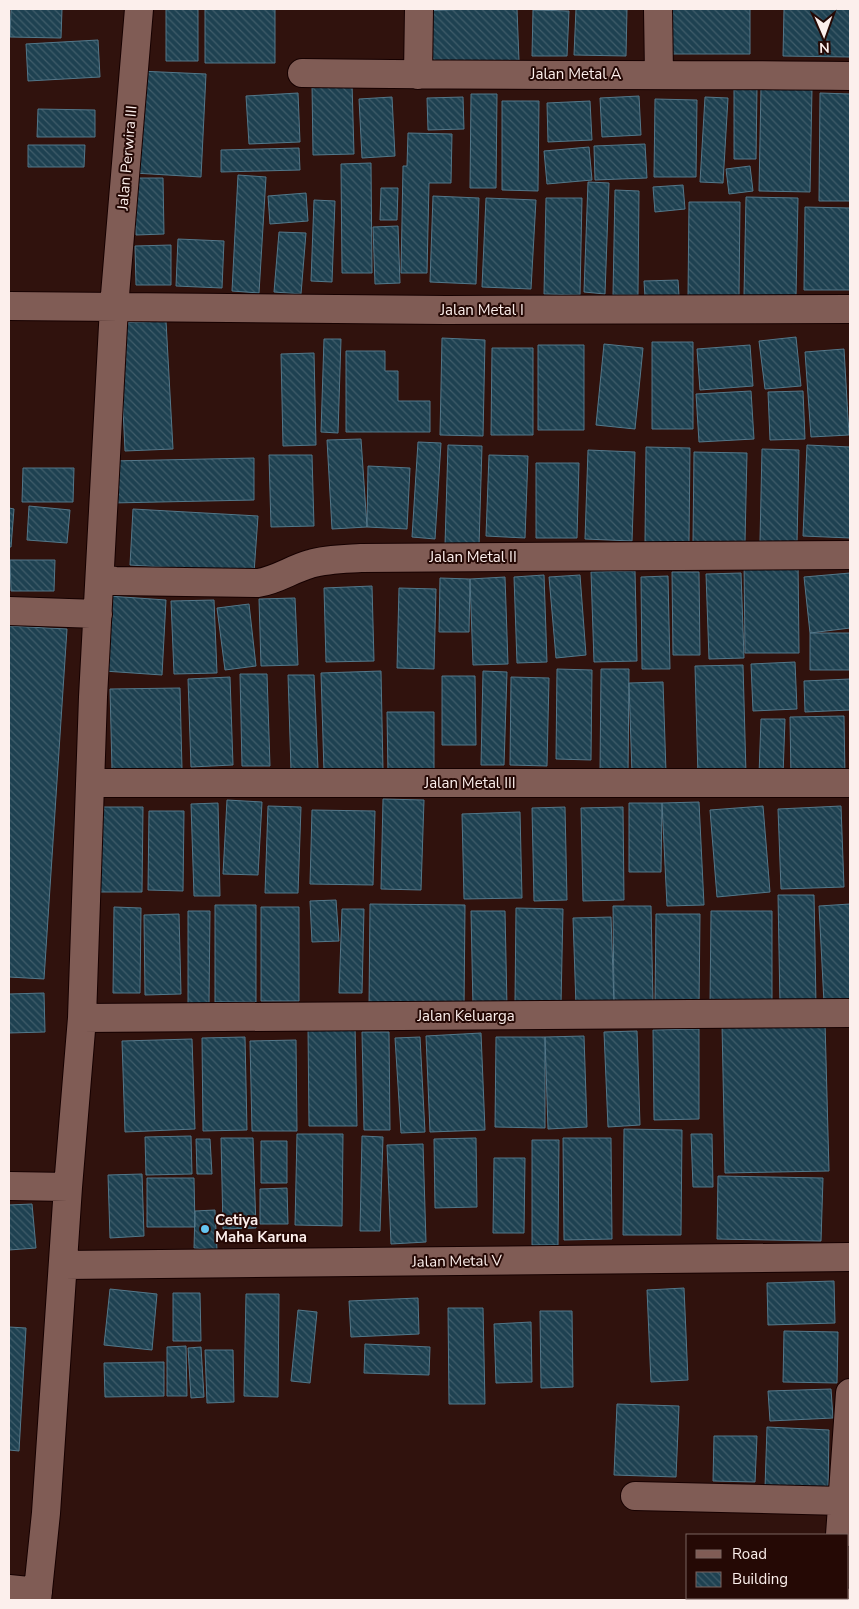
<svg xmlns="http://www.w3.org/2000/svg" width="859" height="1609" font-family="'Nunito Sans',sans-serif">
  <defs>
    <pattern id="building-back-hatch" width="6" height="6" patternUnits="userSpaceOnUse" patternTransform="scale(1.25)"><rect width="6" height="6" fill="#1e4151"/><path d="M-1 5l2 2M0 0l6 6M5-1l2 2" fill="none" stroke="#405d6a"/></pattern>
  </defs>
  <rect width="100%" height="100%" fill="#30120d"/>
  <path fill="url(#building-back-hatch)" stroke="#537789" d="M11,9H62L61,38L10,37Z
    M166,9H198V61H166Z
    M205,9H275V63H205Z
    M469,9H517L519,61L426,65L423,11Z
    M576,9H627L626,56L574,55Z
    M666,9H750V54H666Z
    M784,9H850V57L783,56Z
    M533,10L569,11L567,56H532Z
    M98,40L100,77L28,81L26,44Z
    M139,71L206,74L201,177L134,173Z
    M352,83L354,154L313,155L312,84Z
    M761,87L812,88L810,192L759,191Z
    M734,88H757L756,159H734Z
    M298,93L300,142L249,144L246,96Z
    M820,93L850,94V201H819Z
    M471,94H497L496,188H470Z
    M639,96L641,135L602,137L600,98Z
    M392,97L395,156L362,158L359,99Z
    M463,97L464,129L428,130L427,98Z
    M705,97L728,98L723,183L700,182Z
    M655,99L697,100L696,177H654Z
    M502,101H539L538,191L502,190Z
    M590,101L592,140L548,142L547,103Z
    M38,109L95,110V137H37Z
    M408,133L452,134L451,183H429L427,273H401L403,166H407Z
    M645,144L647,178L595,180L594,146Z
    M28,145H85L84,167H28Z
    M589,147L592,180L547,184L544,151Z
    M299,148L300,170L221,172V150Z
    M371,163L372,273H342L341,164Z
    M750,166L753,191L729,194L726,169Z
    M238,175L266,177L259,293L232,291Z
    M134,178H163L164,234L136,235Z
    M588,182L609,183L605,294L584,292Z
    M683,185L685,209L655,212L653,187Z
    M381,188H398L397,220H380Z
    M615,190L639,191L638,295H613Z
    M306,193L308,221L270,224L268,196Z
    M433,196L479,198L476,284L430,282Z
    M746,197L798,198L796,297L744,296Z
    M486,198L536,200L531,289L482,287Z
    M546,198H582L580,295L544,294Z
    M314,200L335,201L332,282L311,281Z
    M689,202H740L739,297H688Z
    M805,207L850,208V290H804Z
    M398,226L400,283L375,284L373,227Z
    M279,232L306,233L301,294L274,292Z
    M178,239L224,241L222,288L176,286Z
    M171,245V285H136L135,246Z
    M678,280L679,296L645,297L644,281Z
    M166,321L173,449L125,451L119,323Z
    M796,337L801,386L765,389L759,341Z
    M442,338L485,340L483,436L440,435Z
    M324,339H341L338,433L321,432Z
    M652,342H693V429H652Z
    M604,344L643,348L635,429L596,425Z
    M538,345H584V430H538Z
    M750,345L753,386L700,390L697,349Z
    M492,348H533V435H491Z
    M844,349L849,435L811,437L805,352Z
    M346,351H385V371H398V401H430V432H346Z
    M314,353L316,445L283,446L281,354Z
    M751,391L754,439L699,442L696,394Z
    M803,391L805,439L770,440L768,392Z
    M361,439L367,527L332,529L327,440Z
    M418,442L441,443L435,539L412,537Z
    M448,445L482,446L479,546L445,545Z
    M807,445L850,447V538L803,536Z
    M646,447L690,448L689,543H645Z
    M762,449L799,450L797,543L760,541Z
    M588,450L635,452L632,541L585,539Z
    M694,452L747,453L745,542H693Z
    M269,455H312L314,526L271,527Z
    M489,455L528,456L525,538L486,536Z
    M254,458V500L112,503L111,461Z
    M536,463H579L577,538H536Z
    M368,466L410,468L407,529L367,527Z
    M23,468H74L73,502H22Z
    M29,506L70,510L67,543L27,540Z
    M9,508L14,509L11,547H9Z
    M133,509L258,516L254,573L130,565Z
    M744,559H798L799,653H745Z
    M10,560H55L54,591H11Z
    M635,571L637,661L594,662L591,572Z
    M672,572H699L700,655H673Z
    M741,573L744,658L709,659L706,574Z
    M850,573V628L810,633L804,577Z
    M544,575L547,662L517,663L514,577Z
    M580,575L586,655L556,658L549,577Z
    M668,576L670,669H642L641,577Z
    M505,577L508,664L473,665L470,579Z
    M440,578L470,579L469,632H439Z
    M372,586L374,661L326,662L324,588Z
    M399,588L436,589L434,669L397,668Z
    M109,596L166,600L162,675L104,671Z
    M295,598L298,665L261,666L259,599Z
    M214,600L217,673L174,674L171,601Z
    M249,604L256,666L225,670L217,608Z
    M9,626L67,629L44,979L9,977Z
    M810,633H850V670H810Z
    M795,662L797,709L753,711L751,664Z
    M743,665L746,774L698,776L695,666Z
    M557,669L592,670L591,760L556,759Z
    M601,669H629L628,775L600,774Z
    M381,671L383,770L324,772L321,673Z
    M483,671L507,672L504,765H481Z
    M240,674H267L270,766H242Z
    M288,675H314L318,769L291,770Z
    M442,676H475L476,745H442Z
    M230,677L233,765L191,767L188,679Z
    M511,677L549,678L547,766L510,765Z
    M850,679V710L805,712L804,681Z
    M663,682L666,772L632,774L629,683Z
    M180,688L182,769L112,770L110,689Z
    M387,712H434V773H388Z
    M844,716L845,777L791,778L790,717Z
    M761,719H785L783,776L759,775Z
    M383,799L424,800L421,890L381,889Z
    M227,800L262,802L258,875L223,874Z
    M699,802L704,905L667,906L662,803Z
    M218,803L220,896H194L191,804Z
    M629,803H662L661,872H629Z
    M268,806L301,807L298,893H265Z
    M763,806L770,892L717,897L710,810Z
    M841,806L844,887L781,889L778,809Z
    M94,807H143L142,892H94Z
    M565,807L567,900L534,901L532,808Z
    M623,807L624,900L583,901L581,808Z
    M312,810L375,811L373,885L310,884Z
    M149,811H184L183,891L148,890Z
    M520,812L522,898L464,899L462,814Z
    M778,895H814L816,1005L780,1006Z
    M336,900L339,941L312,942L310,901Z
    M370,904L465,905L464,1008L369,1007Z
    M850,904V1001L824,1003L819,906Z
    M215,905H256V1002H215Z
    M613,906H651L653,1003L614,1004Z
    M114,907L141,908L140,993H113Z
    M261,907H299V1001H261Z
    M516,908L563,909L561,1004L515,1003Z
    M342,909H364L362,993H339Z
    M188,911H210L209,1005H188Z
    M471,911H505L507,1007L473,1008Z
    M711,911H772V1006L710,1005Z
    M179,914L181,994L145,995L144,915Z
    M656,914H700L699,1007L655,1006Z
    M611,917L614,1004L576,1006L573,918Z
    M44,993L45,1032L9,1033V994Z
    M825,1022L829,1171L725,1173L722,1024Z
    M355,1026L357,1126H309L308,1027Z
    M699,1029V1119L654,1120L653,1030Z
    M637,1031L640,1125L608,1127L604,1032Z
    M362,1032H389L390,1130H364Z
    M481,1033L485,1130L430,1132L426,1036Z
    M584,1036L587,1127L548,1129L545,1037Z
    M245,1037L247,1130L203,1131L202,1038Z
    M420,1037L425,1132L401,1133L395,1038Z
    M496,1037H545V1128L495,1127Z
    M192,1039L195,1129L125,1132L122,1041Z
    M296,1040L297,1131H252L250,1041Z
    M624,1129L682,1130L681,1235H623Z
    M297,1134H343L342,1226L295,1225Z
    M691,1134H712L713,1187H693Z
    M191,1136L192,1174L146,1175L145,1137Z
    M362,1136L383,1137L380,1231H360Z
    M221,1138H253L256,1228L223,1229Z
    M476,1138L477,1207L435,1208L434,1139Z
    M563,1138H611L612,1239L564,1240Z
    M196,1139H210L212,1174H197Z
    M532,1140H559L558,1245H532Z
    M261,1141H287V1183H261Z
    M423,1144L426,1242L391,1244L387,1145Z
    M494,1158H525L524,1233H493Z
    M142,1174L144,1236L110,1238L108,1175Z
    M718,1176L823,1178L821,1241L717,1239Z
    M147,1178H194L195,1227H147Z
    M287,1188L288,1224H260V1189Z
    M32,1204L36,1248L9,1250V1205Z
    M215,1210L217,1250L194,1248L195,1211Z
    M834,1281L835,1323L768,1325L767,1283Z
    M684,1288L688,1380L651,1382L647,1290Z
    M110,1289L157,1294L152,1350L104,1345Z
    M173,1293H200L201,1341H173Z
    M246,1294H279L278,1397L244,1396Z
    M418,1298L419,1334L351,1337L349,1301Z
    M448,1308H483L485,1404H449Z
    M298,1310L317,1312L310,1383L291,1381Z
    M540,1311H572L573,1387L541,1388Z
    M531,1322L532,1382L496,1383L494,1324Z
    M9,1327L26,1328L19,1451L9,1450Z
    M784,1331L838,1332L837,1383L783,1382Z
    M365,1344L430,1347L429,1375L364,1373Z
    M186,1346L187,1396H167V1347Z
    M201,1347L204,1397L191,1398L188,1348Z
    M205,1350H233L234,1402L207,1403Z
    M164,1362V1396L105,1397L104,1363Z
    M831,1389L833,1418L770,1421L768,1391Z
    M617,1404L679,1406L676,1477L614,1475Z
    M767,1427L829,1430L828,1490L765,1488Z
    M714,1436H757L755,1482L713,1481Z"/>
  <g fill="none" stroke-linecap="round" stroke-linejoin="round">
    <defs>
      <path id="minor" d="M658,9L659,74
        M302,73C485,76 667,74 850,76
        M418,75L419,9
        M9,306L446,310L850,309
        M100,579L115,581L258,583C277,580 292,569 310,564C326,559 344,559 361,558L850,555
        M9,611L98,614
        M90,783H850
        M82,1018L850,1013
        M9,1186L68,1187
        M64,1265L850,1257
        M635,1496L843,1501
        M840,1535L850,1393
        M9,1589L38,1592
        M37,1600L46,1513L68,1187L82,1018L93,697L114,307L139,9
        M838,1600V1598"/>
    </defs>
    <use href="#minor" stroke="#160100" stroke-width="30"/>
    <use href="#minor" stroke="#805c55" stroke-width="28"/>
  </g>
  <circle fill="#66c4ef" stroke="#250905" stroke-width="2" cx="205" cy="1229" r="5"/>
  <g text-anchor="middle" stroke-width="4" stroke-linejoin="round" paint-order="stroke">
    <g font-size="15" fill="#fcefec" stroke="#250905">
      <text x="576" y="79">Jalan Metal A</text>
      <text transform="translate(127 158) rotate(-85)" y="5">Jalan Perwira III</text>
      <text x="482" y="315">Jalan Metal I</text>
      <text x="473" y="562">Jalan Metal II</text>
      <text x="470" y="788">Jalan Metal III</text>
      <text x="466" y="1021">Jalan Keluarga</text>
      <text transform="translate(457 1261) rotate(-1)" y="5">Jalan Metal V</text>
    </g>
    <g font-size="15" font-weight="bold" fill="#fcefec" stroke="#250905" text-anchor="start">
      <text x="215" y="1225">Cetiya<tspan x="215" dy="17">Maha Karuna</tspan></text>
    </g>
  </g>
  <rect width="859" height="1609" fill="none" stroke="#fcefec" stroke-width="20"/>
  <rect x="686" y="1534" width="162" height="65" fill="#250905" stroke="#7b6561"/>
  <rect x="696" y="1550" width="25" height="8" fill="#805c55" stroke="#7b6561"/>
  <text x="732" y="1559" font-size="15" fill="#fcefec">Road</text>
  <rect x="696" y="1572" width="25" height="15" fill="url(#building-back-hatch)" stroke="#7b6561"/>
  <text x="732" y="1584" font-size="15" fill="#fcefec">Building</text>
  <g transform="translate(824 35) rotate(178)" stroke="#250905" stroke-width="4" paint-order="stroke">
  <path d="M0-4L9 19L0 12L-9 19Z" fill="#fcefec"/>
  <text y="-8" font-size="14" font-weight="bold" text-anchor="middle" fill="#fcefec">N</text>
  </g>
</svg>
